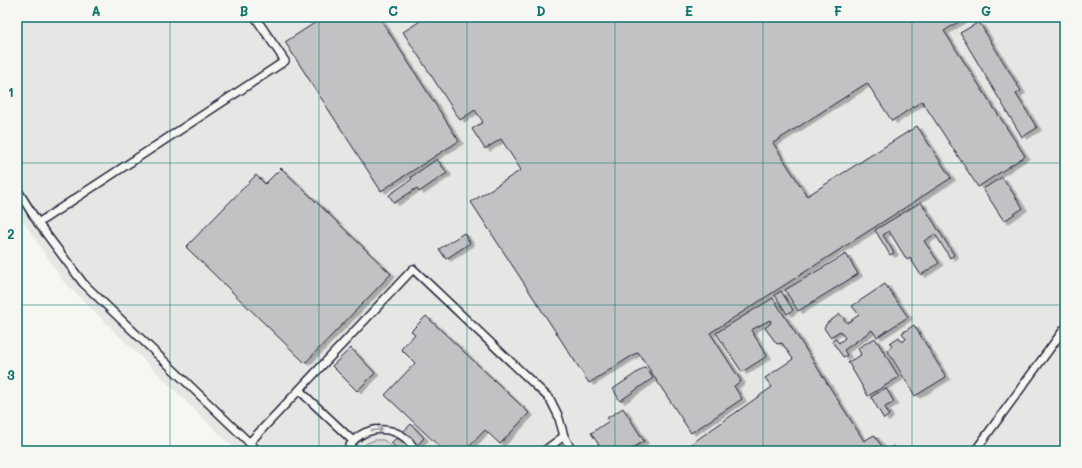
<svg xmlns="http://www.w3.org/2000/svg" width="1082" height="468" font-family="Mali,sans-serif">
  <defs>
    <filter id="shadow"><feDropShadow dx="4.5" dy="2.5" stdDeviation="0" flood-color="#0004"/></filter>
  </defs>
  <rect width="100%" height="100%" fill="#f6f6f2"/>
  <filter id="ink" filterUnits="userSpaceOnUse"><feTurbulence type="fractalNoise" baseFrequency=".025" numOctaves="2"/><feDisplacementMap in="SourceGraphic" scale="8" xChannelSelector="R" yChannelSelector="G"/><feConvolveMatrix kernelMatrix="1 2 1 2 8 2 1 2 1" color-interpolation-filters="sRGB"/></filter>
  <g filter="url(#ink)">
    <path fill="#e6e6e4" d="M17,17H1065V451H237L64,282L17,212Z"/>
    <path fill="#d7d7d7" stroke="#7c7c89" d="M375,440H384L396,451H358L367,443Z"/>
    <path fill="#c2c2c4" stroke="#22223b" filter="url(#shadow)" d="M324,17H379L459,141L381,191L285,42Z
      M425,17H966L944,31L1025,156L978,187L922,101L892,121L867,83L773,143L807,196L917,126L951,178L710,333L741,381L734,386L742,399L691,433L638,352L589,383L471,202L521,170L501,139L485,149L472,129L483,122L475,110L460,120L403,32L425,18Z
      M979,22L1021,91L1016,94L1037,128L1022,137L960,33Z
      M437,159L447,173L419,192L417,188L394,203L389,195L412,179L411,177Z
      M281,168L391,274L305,363L186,247L256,175L265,184Z
      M1002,177L1023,208L1004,221L983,189Z
      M921,202L954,255L950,258L935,234L924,241L939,263L921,275L910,258L907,260L889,231L883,235L894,253L890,255L875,230Z
      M464,233L470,243L446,259L439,249Z
      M846,254L858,274L798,311L785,290Z
      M885,284L908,317L877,337L872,330L844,350L847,355L843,357L832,341L836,339L839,343L845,338L840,331L830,337L824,328L827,323L840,314L847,323L859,315L852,306Z
      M781,291L793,310L787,314L775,295Z
      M773,298L864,441L874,435L885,451L894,446L896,451H681L772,387L765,378L793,359L782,343L777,344L765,328L771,323L770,320L751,330L767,356L742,372L716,333Z
      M426,316L529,413L500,444L485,430L465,451H444L385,395L415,363L401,349L415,334L411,331Z
      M914,325L946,377L915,396L887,350L892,346L890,343L899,337L902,342L906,339L902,333Z
      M875,338L899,377L868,396L848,362L861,355L858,348Z
      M351,348L375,373L357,391L332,366Z
      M645,367L653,378L620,401L613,389Z
      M886,388L894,402L885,407L889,415L884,419L871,397Z
      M623,408L644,441L628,451H603L591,433L609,421L607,418Z
      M411,424L424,438L412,451H399L391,443Z"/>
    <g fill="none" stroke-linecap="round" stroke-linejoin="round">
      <defs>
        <path id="lane" d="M17,189L38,223L83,283L258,451
          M38,223L285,61L255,17
          M299,390L353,441
          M249,443L413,269L550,399L558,415L564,436
          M347,451C359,422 403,423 415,451
          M544,451L564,436L572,451
          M975,451L1065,328"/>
      </defs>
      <use href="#lane" stroke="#22223b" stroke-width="10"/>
      <use href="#lane" stroke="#f6f6f2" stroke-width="7"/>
    </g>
    <defs><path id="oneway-shaft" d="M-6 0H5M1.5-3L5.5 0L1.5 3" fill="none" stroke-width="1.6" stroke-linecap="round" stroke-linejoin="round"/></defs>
    <use stroke="#9797a0" href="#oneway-shaft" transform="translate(377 430) rotate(-6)"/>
  </g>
  <path fill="none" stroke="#0f766e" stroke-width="1" stroke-opacity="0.55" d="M170,17V451M319,17V451M467,17V451M615,17V451M763,17V451M912,17V451M17,163H1065M17,305H1065"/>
  <rect width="1082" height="468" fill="none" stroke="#f6f6f2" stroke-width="44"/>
  <rect x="22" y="22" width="1038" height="424" fill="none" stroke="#0f766e" stroke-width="1.5"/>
  <g font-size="13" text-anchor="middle" font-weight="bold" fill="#0f766e">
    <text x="96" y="16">A</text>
    <text x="244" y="16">B</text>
    <text x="393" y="16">C</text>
    <text x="541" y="16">D</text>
    <text x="689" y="16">E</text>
    <text x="838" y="16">F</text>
    <text x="986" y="16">G</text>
    <text x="11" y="97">1</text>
    <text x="11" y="239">2</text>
    <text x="11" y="380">3</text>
  </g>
</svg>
